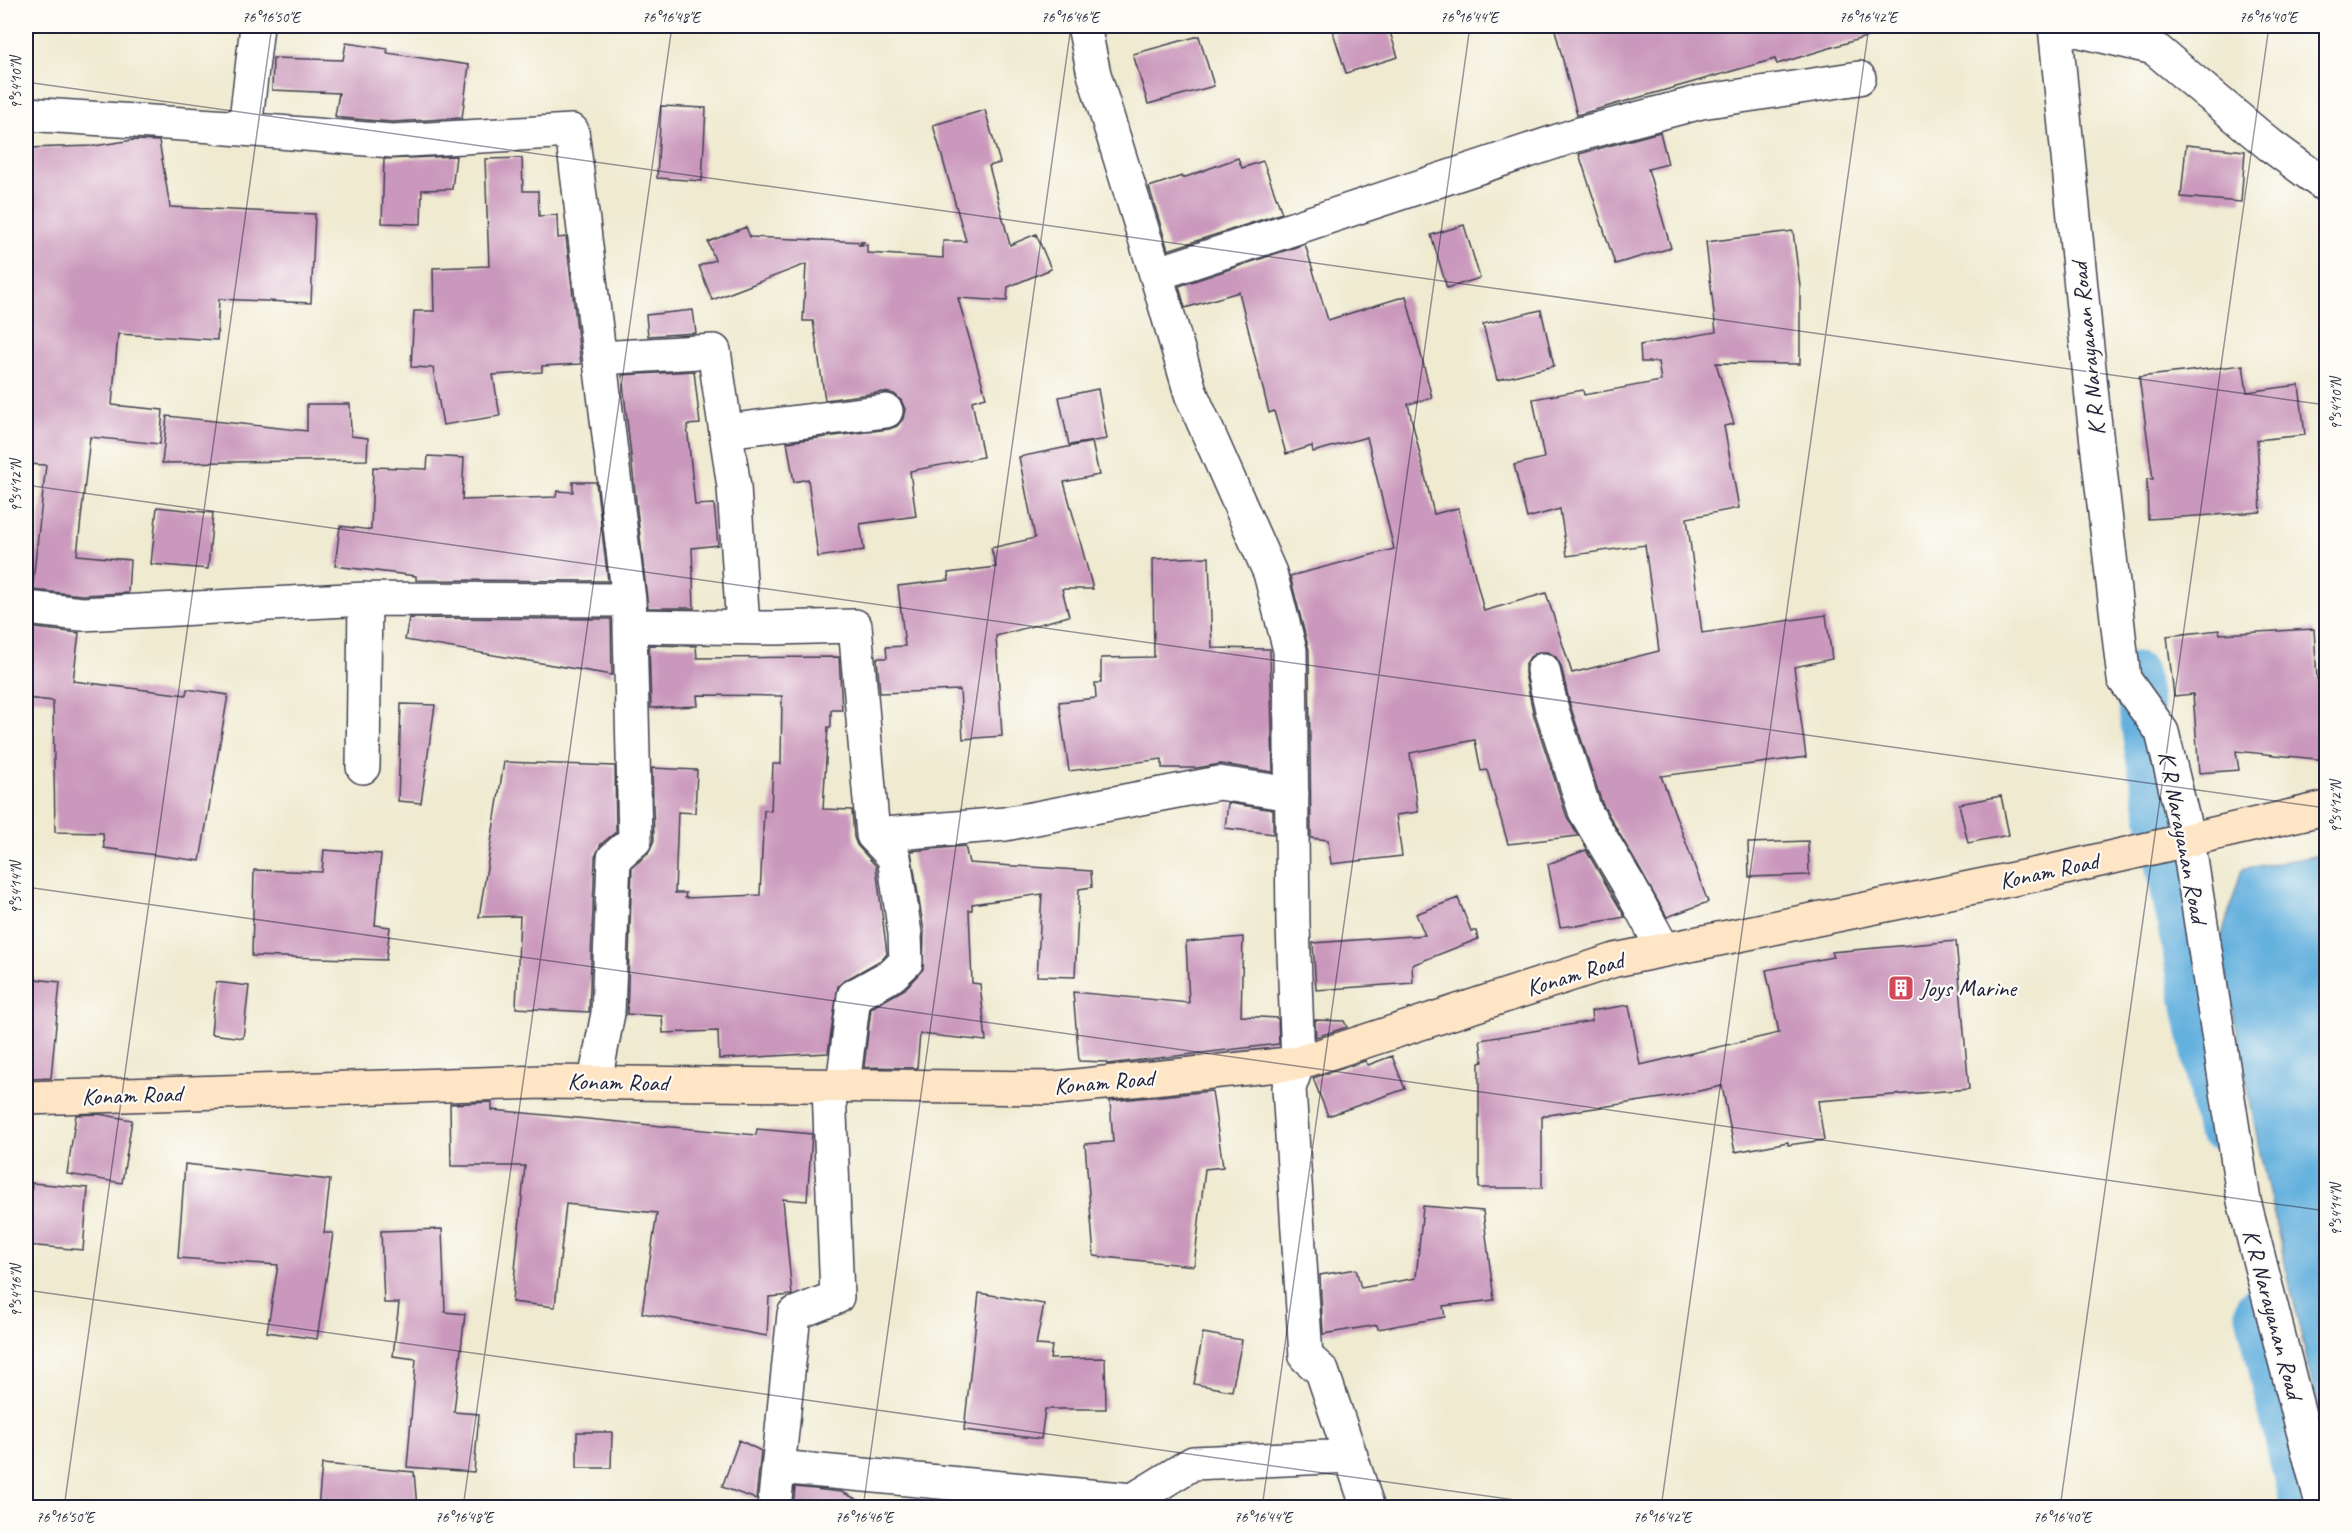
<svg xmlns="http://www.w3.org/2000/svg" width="2352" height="1533" font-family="Caveat,sans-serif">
  <rect width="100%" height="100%" fill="#fdfcf7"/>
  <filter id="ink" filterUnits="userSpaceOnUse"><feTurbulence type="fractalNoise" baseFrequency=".0167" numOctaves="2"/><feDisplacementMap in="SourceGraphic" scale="12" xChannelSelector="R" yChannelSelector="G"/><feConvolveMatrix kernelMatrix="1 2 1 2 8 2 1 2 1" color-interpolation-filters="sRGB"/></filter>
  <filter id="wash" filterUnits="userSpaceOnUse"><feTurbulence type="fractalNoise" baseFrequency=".008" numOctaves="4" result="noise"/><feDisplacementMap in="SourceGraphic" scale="24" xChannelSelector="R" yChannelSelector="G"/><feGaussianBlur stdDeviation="1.35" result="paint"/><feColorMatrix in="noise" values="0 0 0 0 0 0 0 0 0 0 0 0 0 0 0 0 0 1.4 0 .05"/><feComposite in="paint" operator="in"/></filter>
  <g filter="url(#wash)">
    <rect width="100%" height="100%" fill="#efead0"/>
    <path fill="#65b1de" stroke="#446a8c" stroke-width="1.5" d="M2326,854V1445L2259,1148L2220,942L2242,869Z"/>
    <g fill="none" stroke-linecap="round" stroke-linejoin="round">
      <path stroke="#65b1de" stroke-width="45" d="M2136,675L2147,751L2218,1127
        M2257,1309L2303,1508"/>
    </g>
    <g id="blocks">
      <path fill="#ca98bc" d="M1354,26H1388L1398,57L1346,73L1333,32Z
        M1554,26H1875L1876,34L1777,64L1775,59L1577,115Z
        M1199,36L1214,86L1148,104L1133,54Z
        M346,43L388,49L387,53L469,65L462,118L392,122L342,118L335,116L339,93L272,90L273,58L343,60Z
        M661,106L706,108L702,181L657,178Z
        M985,110L1000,163L989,166L1010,245L1036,234L1051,269L1008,287L1007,301L958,298L986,397L972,401L983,457L910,471L916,516L860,524L864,550L818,557L808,479L794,482L787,442L889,429L897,426L903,419L905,409L901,400L894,394L884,392L825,400L813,321H803L806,264L712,300L699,266L715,260L708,242L746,227L750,237L865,242L858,245H867V253L943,258V241H966L933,125Z
        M1660,132L1668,164L1648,169L1671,248L1615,264L1579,154Z
        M133,140L159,141L170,207L315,214L311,303L219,299L217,340L118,334L112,405L163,410L160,444L90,437L77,555L130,560L128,593L82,595L32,590L46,465L26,464V148L94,146Z
        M2186,145L2245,151L2241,202L2181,197Z
        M456,156L452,189L422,190L421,224L382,223L384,159Z
        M522,158L523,191H538L539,216L557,215L558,238L566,237L581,364L542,366V372L493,375L500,416L443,425L433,368L411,367L414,311H434L433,268L489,266L485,159Z
        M1238,158L1242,168L1263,161L1282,213L1168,250L1149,187L1182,176L1183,178Z
        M1464,225L1480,278L1447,288L1431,235Z
        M1793,231L1800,286V364L1716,363L1734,424L1724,426L1739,508L1687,518L1702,633L1826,615L1832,659L1794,667L1806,757L1661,776L1708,902L1667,917L1602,803L1570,705L1561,666L1556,657L1548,652H1538L1530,657L1525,665V674L1534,716L1567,817L1578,836L1508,844L1487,770L1481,771L1475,740L1410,753L1418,812L1396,815L1402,856L1331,864L1328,840L1311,838L1309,650L1290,576L1394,549L1367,437L1313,452L1312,446L1286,454L1274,411L1269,413L1239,292L1185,308L1179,286L1305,244L1328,320L1406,296L1432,398L1408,404L1434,514L1458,508L1484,611L1546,593L1572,673L1659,651L1645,545L1567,556L1560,509L1527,518L1514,465L1544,458L1533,399L1583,390L1584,395L1661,381L1658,362H1641L1640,345L1716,332L1706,242Z
        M693,310L696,333L648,336L646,315Z
        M1541,310L1554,366L1497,380L1483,324Z
        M2243,365L2247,392L2299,385L2305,435L2257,440L2261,512L2148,519L2147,479H2153L2139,377Z
        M694,371L700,424L687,425L695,505L714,504L718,545L692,548L694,608H648L622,375Z
        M1098,389L1107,439L1069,445L1059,397Z
        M307,404H350L351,436L368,438L367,460L162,463L167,416L307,431Z
        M1092,442L1099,475L1064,482L1093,589H1062L1069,616L996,636L1002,736L963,739L960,690L880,693L877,658H887L886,647L905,646L898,586L949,580L948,573L996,567L991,548L1035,538L1019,457Z
        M428,456L464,458L462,500L556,497L557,491L573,492V482H596L608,581L416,580V576L335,566L340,526L371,530L373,467L427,469Z
        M157,507L213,513L208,569L151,564Z
        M1209,557L1212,648L1270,649L1273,772L1221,764L1196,768H1162V759L1069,771L1059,702L1096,698L1095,683H1101V658L1154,657L1153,559Z
        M409,618L611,619L612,675L405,640Z
        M27,627L79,633L73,681L186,695L187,689L228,695L200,861L104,848L103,833L55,832L53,701L26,698Z
        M2314,629L2317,679L2326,680V760L2236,751L2239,770L2199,773L2193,694L2174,696L2167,636L2219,630L2220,634Z
        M649,645L696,646L697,658L839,657L842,710H831V727H828L823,809L852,810L854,837L857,845L876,866L887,954L881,960L845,980L838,986L828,1053L719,1059L718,1031L663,1033L662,1016L627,1014L632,867L648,854L654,840L652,768L697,770L695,813L678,812L675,893H686L685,898L760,895L764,810L771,811L773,764H781L782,696L697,695L698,706L651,708Z
        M401,704L435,705L421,803L398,801Z
        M504,762L615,766L616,832L601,844L595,857L589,1012L516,1008L520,916L479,917Z
        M2001,796L2009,835L1968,843L1959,804Z
        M1228,803L1273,810V834L1225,828Z
        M1808,841L1809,875L1749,877L1748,843Z
        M965,846L969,863L1091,871L1092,887L1079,889L1075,977L1037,976L1042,894L972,904V910H969L972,983L980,984L986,1041L920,1034L917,1068L864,1067L871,1008L905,989L923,969L924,931L911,851Z
        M324,850L381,854L375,925L390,927L386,960L252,956L254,870L322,872Z
        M1586,850L1625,917L1576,926V925L1560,927L1548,864Z
        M1458,898L1471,931H1476L1478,939L1412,965L1413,983L1316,990L1313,943L1425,935L1416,914Z
        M1243,937L1241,1016L1278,1018L1279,1044L1107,1064V1062L1079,1061L1073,992L1189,1003L1186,942Z
        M1956,941L1969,1089L1818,1101L1824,1140L1788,1145V1142L1735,1152L1722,1086L1681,1095L1542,1116V1188H1479V1063L1483,1062L1480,1040L1592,1021L1591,1011L1629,1005L1640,1065L1779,1033L1766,970L1833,957L1831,952Z
        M26,978L60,982L51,1078L26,1079Z
        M216,982L249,986L243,1038L211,1034Z
        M1315,1020L1344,1021L1347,1027L1316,1037Z
        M1392,1056L1405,1089L1328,1116L1313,1078L1365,1061L1368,1065Z
        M1212,1091L1223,1167L1205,1169L1194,1266L1094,1256L1085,1144L1113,1142L1110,1101Z
        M492,1102V1110L756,1135L757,1129L812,1134L807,1201L783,1199L792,1295L769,1297L767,1336L642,1313L657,1213L566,1204L555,1307L512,1302L525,1166H451L450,1104Z
        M99,1114L132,1120L122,1183L67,1174L76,1115Z
        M185,1164L330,1180L324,1233H333L317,1339L267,1332L278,1265L178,1258Z
        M32,1183L88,1188L83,1250L26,1245Z
        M1423,1206L1483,1211L1494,1300L1443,1306L1445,1317L1378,1329L1377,1325L1323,1334L1320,1275L1356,1269L1361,1288L1416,1278Z
        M442,1229L445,1312L465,1314L454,1412L479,1414L474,1472L407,1467L416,1359L393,1356L399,1303H384L381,1231Z
        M979,1293L1044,1304L1036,1345L1052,1346L1050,1359L1105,1358L1106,1409H1045L1041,1439L964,1430Z
        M1203,1333L1242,1340L1232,1391L1194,1384Z
        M577,1432H612L611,1468H577Z
        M739,1440L761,1451L756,1499L722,1487Z
        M322,1464L414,1472L417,1508H318Z
        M795,1487L842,1492L874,1508H793Z"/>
    </g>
  </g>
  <g filter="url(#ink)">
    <use href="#blocks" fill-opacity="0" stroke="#414051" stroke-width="1.5"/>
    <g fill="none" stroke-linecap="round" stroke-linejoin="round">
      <defs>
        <path id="street" d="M1084,26L1094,74L1156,274L1576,135L1701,102L1859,78
          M2055,26L2093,408L2124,679L2162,732L2188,840L2244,1201L2323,1508
          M2059,26L2154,48L2270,145L2326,186
          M26,114L245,128L257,26
          M215,127L392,141L572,131L629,600L630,626L635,840L614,858L608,1013L595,1081
          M1156,274L1191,394L1270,573L1290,650L1293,925L1298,1063L1289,1088L1306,1357L1322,1371L1368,1508
          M600,358L714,351L734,487L743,627
          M726,431L886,411
          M26,608L82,614L365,599L629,600
          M630,626L774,628L855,626L873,835
          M1543,670L1552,710L1585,811L1628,884L1664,950
          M363,767L365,599
          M843,1085L854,996L892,975L906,962L905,934L894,857L873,835L1005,824L1219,783L1292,794
          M778,1467L1133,1500L1193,1463L1351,1456
          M774,1508L794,1314L837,1297L829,1087"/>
        <path id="secondary" d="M26,1098L545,1082L1056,1088L1298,1063L1615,960L2048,872L2326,808"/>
      </defs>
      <use href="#street" stroke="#414051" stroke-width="36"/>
      <use href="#secondary" stroke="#414051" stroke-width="36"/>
      <use href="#street" stroke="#fff" stroke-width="33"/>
      <use href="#secondary" stroke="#fde5c5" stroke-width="33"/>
    </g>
  </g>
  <path fill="none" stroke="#22223b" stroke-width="1.5" stroke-opacity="0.45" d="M26,82L2326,405M26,485L2326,808M26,887L2326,1211M26,1290L1572,1508M64,1508L272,26M463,1508L672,26M863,1508L1071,26M1262,1508L1470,26M1661,1508L1869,26M2060,1508L2269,26"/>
  <defs>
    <symbol id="building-square" viewBox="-11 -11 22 22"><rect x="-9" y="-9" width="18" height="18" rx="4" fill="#d1495b" stroke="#fdfcf7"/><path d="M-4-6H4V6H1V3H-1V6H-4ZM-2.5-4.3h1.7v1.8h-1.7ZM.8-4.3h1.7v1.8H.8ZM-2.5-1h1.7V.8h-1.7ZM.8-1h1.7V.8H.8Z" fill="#fff"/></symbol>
  </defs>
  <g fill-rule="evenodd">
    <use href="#building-square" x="1886" y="973" width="30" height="30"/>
  </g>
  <g text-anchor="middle" stroke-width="4.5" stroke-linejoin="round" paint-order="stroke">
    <g font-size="24" fill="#22223b" stroke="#fdfcf7">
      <text transform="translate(2088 349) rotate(-96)" y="8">K R Narayanan Road</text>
      <text transform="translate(2183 837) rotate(79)" y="8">K R Narayanan Road</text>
      <text transform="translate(2049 871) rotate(-12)" y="8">Konam Road</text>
      <text transform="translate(1575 974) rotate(-17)" y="8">Konam Road</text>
      <text transform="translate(618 1082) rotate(1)" y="8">Konam Road</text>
      <text transform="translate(1104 1082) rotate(-5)" y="8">Konam Road</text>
      <text transform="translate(132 1095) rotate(-2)" y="8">Konam Road</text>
      <text transform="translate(2273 1314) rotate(75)" y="8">K R Narayanan Road</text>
    </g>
    <g font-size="24" fill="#22223b" stroke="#fdfcf7" text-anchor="start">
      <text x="1920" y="996">Joys Marine</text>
    </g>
  </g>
  <rect width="2352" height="1533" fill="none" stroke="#fdfcf7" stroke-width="66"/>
  <rect x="33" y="33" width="2286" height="1467" fill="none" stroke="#22223b" stroke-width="2"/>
  <g font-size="15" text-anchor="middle" fill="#22223b">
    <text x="271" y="22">76°16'50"E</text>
    <text x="671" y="22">76°16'48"E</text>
    <text x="1070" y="22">76°16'46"E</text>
    <text x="1469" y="22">76°16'44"E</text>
    <text x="1868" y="22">76°16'42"E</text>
    <text x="2268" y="22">76°16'40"E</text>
    <text transform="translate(16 83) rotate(-90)" y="5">9°54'10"N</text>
    <text transform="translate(2336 404) rotate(-90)" y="5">9°54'10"N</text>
    <text transform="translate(16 486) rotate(-90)" y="5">9°54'12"N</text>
    <text transform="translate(2336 807) rotate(-90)" y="5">9°54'12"N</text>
    <text transform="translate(16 888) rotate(-90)" y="5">9°54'14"N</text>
    <text transform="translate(2336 1210) rotate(-90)" y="5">9°54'14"N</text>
    <text transform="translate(16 1291) rotate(-90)" y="5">9°54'16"N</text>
    <text x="65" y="1522">76°16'50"E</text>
    <text x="464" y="1522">76°16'48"E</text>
    <text x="864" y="1522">76°16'46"E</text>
    <text x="1263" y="1522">76°16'44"E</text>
    <text x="1662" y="1522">76°16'42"E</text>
    <text x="2062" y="1522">76°16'40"E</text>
  </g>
</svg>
